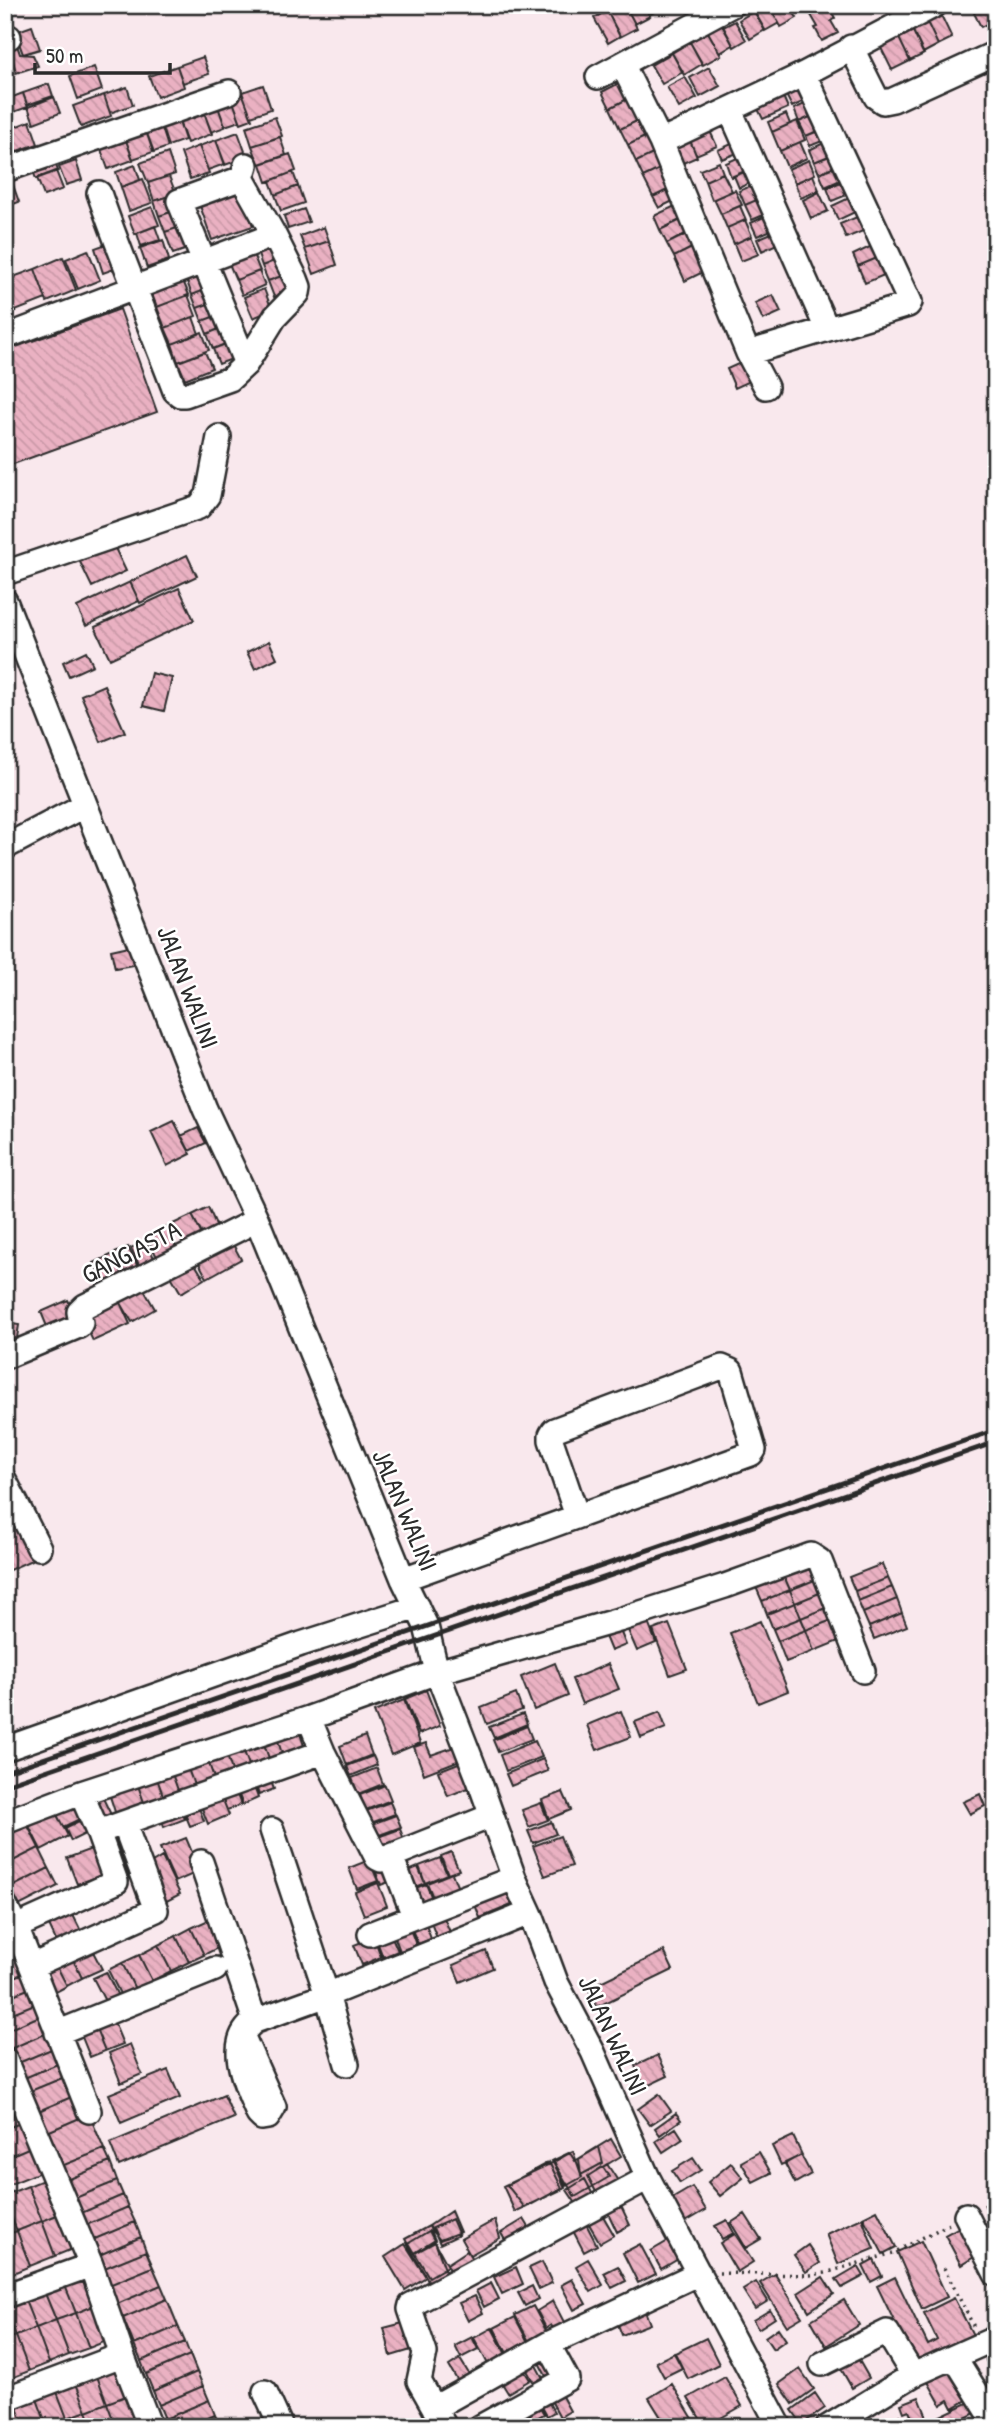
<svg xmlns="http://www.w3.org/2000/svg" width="1001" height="2432" font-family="'Patrick Hand',sans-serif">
  <defs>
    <pattern id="building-back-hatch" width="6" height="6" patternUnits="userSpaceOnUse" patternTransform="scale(1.75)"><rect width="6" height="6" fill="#eab1c2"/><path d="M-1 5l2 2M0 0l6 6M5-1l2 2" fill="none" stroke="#c998a7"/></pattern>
  </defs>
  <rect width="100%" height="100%" fill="#f9e8ed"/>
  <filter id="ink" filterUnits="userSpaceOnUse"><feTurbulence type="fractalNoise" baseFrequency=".0143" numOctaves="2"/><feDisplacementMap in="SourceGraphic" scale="14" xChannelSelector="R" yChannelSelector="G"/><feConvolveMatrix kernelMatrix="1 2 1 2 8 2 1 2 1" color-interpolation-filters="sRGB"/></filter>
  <g filter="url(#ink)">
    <path fill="url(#building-back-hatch)" stroke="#2b2b2b" stroke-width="2" d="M617,5H625L637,28L620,37L607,11Z
      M625,5H644L650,16L635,24Z
      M644,5H659L661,8L649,15Z
      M764,5H769L779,23L765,31L754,11Z
      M769,5H789L797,18L781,27Z
      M789,5H808L809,6L794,14Z
      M817,5H828L835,18L831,21L838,33L822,41L815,28L818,27L808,10Z
      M970,5H992L996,19L981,27Z
      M607,11L620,36L608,43L594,18Z
      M754,11L765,30L750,39L739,20Z
      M941,15L952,38L938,45L927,22Z
      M735,21L746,40L734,47L723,27Z
      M927,22L938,45L923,53L912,29Z
      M722,24L733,45L720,53L708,32Z
      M32,26L40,49L23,54L15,32Z
      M912,29L924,54L910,61L898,36Z
      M708,32L721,55L703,65L690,42Z
      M898,36L910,61L892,70L880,46Z
      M16,42L20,54L33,55L38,66L16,73L9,44Z
      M690,42L702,64L684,75L672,53Z
      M672,53L683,72L662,84L651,65Z
      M203,57L209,74L183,83L177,66Z
      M177,66L184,87L157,97L149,76Z
      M94,67L102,90L78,99L70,76Z
      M709,67L720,86L700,97L690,78Z
      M685,77L697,98L679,108L667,87Z
      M623,81L631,97L610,108L602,92Z
      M804,82L811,98L792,107L784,91Z
      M49,84L53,96L27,105L23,93Z
      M263,85L271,109L251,116L242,92Z
      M127,87L133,105L110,113L104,95Z
      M242,92L252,119L241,123L231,96Z
      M23,93L28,107L5,115V100Z
      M782,94L788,108L763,119L756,105Z
      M104,95L111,116L81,127L73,106Z
      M231,96L240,121L225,126L216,101Z
      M54,97L60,113L34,123L28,107Z
      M631,97L641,119L620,129L610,108Z
      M216,101L225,127L211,132L202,106Z
      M809,102L814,115L799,122L794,109Z
      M201,104L212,134L187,143L176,113Z
      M819,113L826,127L806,136L799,122Z
      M786,114L790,124L772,132L768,122Z
      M177,116L185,140L168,146L160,122Z
      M275,117L282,136L252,146L246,127Z
      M641,119L649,135L628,145L620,129Z
      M30,121L38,144L14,152L7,130Z
      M797,121L805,140L780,151L772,132Z
      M160,122L168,147L154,152L145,128Z
      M145,128L153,152L133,159L124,135Z
      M709,129L717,146L696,155L689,138Z
      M823,129L827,139L810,146L806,136Z
      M238,132L247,157L225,165L216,140Z
      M124,135L133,160L108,169L99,144Z
      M647,136L655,153L636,162L628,145Z
      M280,137L286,155L259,164L252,146Z
      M689,138L697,157L683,163L674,144Z
      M216,140L225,164L208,170L199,146Z
      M830,140L836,153L814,162L809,150Z
      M736,142L740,152L722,159L718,150Z
      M800,142L807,158L787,167L780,151Z
      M199,146L209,173L190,179L181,153Z
      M657,152L664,167L643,177L636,162Z
      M168,153L175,174L148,183L140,163Z
      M290,154L296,171L267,182L261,164Z
      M746,154L752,168L731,177L726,163Z
      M835,154L839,164L819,173L814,162Z
      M53,157L58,171L36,179L31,165Z
      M809,160L815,174L795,183L788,169Z
      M76,161L82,180L66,185L59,167Z
      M719,162L723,173L705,181L700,170Z
      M841,164L847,177L825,187L819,173Z
      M135,165L140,180L121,187L116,172Z
      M666,166L676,186L653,197L643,177Z
      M750,170L754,181L739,188L734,176Z
      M56,171L63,189L44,196L37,178Z
      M293,172L298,186L275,195L270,181Z
      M723,173L732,191L712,200L705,181Z
      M813,175L819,190L801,198L795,183Z
      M169,176L176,194L154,201L148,183Z
      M143,179L152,203L129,211L121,187Z
      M848,179L854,192L832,201L827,188Z
      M758,183L764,197L745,205L739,191Z
      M13,185L19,202L5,207V188Z
      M239,186L253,226L212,240L198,200Z
      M298,186L304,203L281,211L275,195Z
      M669,189L675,200L659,208L653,197Z
      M735,190L742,205L721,214L714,199Z
      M819,192L828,211L811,219L803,200Z
      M171,195L176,210L159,216L154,201Z
      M761,198L768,213L752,220L745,205Z
      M849,198L855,212L838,220L832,206Z
      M677,205L684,218L660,230L654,216Z
      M740,206L746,220L727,228L721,214Z
      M152,207L159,225L135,234L128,216Z
      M304,209L309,222L288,229L284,216Z
      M177,210L183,226L165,232L159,216Z
      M768,215L774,229L757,236L751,223Z
      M857,217L863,231L846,238L840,224Z
      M683,219L689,233L667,244L660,230Z
      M745,220L752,236L734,244L727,228Z
      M155,226L160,240L141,246L137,233Z
      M180,227L188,249L173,254L165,232Z
      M324,227L329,241L305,249L300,236Z
      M774,232L779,243L762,251L757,239Z
      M687,233L694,247L674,257L667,244Z
      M751,236L759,254L741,261L734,244Z
      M163,240L169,260L147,268L140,248Z
      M277,241L284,257L262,266L256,249Z
      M329,241L337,265L314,274L305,249Z
      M109,243L117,268L103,273L95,248Z
      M876,244L882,256L858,266L853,255Z
      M693,247L705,271L685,281L674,257Z
      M251,249L260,271L236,280L227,259Z
      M88,250L100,280L78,289L66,259Z
      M882,256L889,273L865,283L858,266Z
      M63,257L76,290L47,302L35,269Z
      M281,258L287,274L268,281L262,266Z
      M35,269L46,299L13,312L5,291V280Z
      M203,269L210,288L192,295L185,276Z
      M259,271L265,285L242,295L236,280Z
      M287,274L293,289L274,297L268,281Z
      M181,276L189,295L157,307L150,289Z
      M212,287L217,301L197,308L192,295Z
      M264,289L272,310L253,318L244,297Z
      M5,291L13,310L5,313Z
      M188,295L196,316L165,328L157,307Z
      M773,295L781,312L763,320L755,303Z
      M216,301L221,314L202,321L197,308Z
      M120,309L157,412L5,467V351Z
      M221,314L226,326L207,334L202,321Z
      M193,317L199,334L172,344L165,328Z
      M226,326L232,341L213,349L207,334Z
      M202,332L209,350L178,362L172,344Z
      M231,342L237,357L219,364L213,349Z
      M205,352L212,368L185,379L178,362Z
      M749,359L757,378L735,388L727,369Z
      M114,546L126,571L92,587L80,562Z
      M187,555L197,576L140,603L130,582Z
      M130,582L139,601L86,626L77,607Z
      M179,588L194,620L110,659L95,627Z
      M269,641L277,658L255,669L247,652Z
      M86,651L93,665L69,676L63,662Z
      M151,673L172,678L164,711L143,706Z
      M104,685L125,732L101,742L81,695Z
      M129,946L133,965L115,968L111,950Z
      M174,1121L191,1154L167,1166L151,1132Z
      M198,1128L206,1143L189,1151L181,1136Z
      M208,1207L218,1229L203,1236L192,1215Z
      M192,1215L203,1237L185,1246L173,1224Z
      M167,1227L178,1252L159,1261L147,1237Z
      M229,1237L241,1259L207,1278L195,1256Z
      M146,1241L155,1260L140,1267L131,1248Z
      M128,1247L140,1271L125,1278L113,1254Z
      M113,1254L126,1281L107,1291L94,1263Z
      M191,1257L204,1279L181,1293L168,1271Z
      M140,1283L155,1309L132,1322L117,1296Z
      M117,1296L130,1324L93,1341L80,1314Z
      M68,1300L78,1322L50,1334L41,1312Z
      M5,1323L19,1325L16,1344L5,1342Z
      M5,1500L19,1521L5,1528Z
      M22,1524L38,1557L5,1572V1532Z
      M882,1564L888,1578L855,1591L849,1577Z
      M811,1565L817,1579L790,1590L784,1576Z
      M784,1576L790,1590L762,1601L756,1587Z
      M888,1578L892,1587L858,1601L855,1591Z
      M817,1579L822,1592L795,1603L790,1590Z
      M892,1587L897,1599L863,1613L858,1601Z
      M790,1590L795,1603L767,1614L762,1601Z
      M822,1592L828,1607L801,1618L795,1603Z
      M897,1599L902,1613L869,1627L863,1613Z
      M795,1603L801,1618L773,1629L767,1614Z
      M828,1607L832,1620L806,1630L801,1618Z
      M902,1613L907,1626L874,1639L869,1627Z
      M801,1618L806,1630L778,1641L773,1629Z
      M647,1620L656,1643L637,1651L627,1628Z
      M832,1620L841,1640L814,1651L806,1630Z
      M760,1621L788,1691L758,1703L730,1633Z
      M669,1624L687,1669L670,1675L653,1630Z
      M619,1628L626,1645L611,1651L604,1634Z
      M806,1630L814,1651L786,1662L778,1641Z
      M555,1663L568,1696L534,1710L521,1677Z
      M608,1664L619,1689L582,1704L572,1679Z
      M426,1690L440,1726L419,1734L405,1699Z
      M516,1694L522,1710L487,1724L481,1708Z
      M404,1700L420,1743L391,1755L374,1712Z
      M621,1711L631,1737L597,1750L587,1725Z
      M660,1712L666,1728L641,1738L635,1722Z
      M523,1714L527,1724L494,1738L489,1727Z
      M297,1724L305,1749L283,1757L275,1731Z
      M527,1726L532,1739L498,1752L493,1740Z
      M275,1731L283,1757L270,1761L261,1736Z
      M261,1736L270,1761L250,1768L241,1743Z
      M365,1736L372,1755L347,1765L340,1746Z
      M535,1741L542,1757L506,1771L500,1755Z
      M241,1743L250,1768L233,1774L225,1749Z
      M426,1743L431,1755L454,1747L460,1760L424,1774L414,1747Z
      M225,1749L233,1774L215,1781L206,1755Z
      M206,1755L215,1781L195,1788L186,1763Z
      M373,1756L377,1765L351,1776L347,1766Z
      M543,1759L548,1771L511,1786L506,1774Z
      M461,1762L471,1787L448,1796L438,1771Z
      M186,1763L195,1788L179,1793L170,1768Z
      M170,1768L179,1793L164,1798L155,1773Z
      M377,1768L383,1784L358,1794L352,1778Z
      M267,1772L274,1789L259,1795L253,1778Z
      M155,1773L164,1798L145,1805L136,1780Z
      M251,1778L258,1798L243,1805L235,1785Z
      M136,1780L145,1805L116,1815L108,1790Z
      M233,1785L241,1805L227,1810L219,1790Z
      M385,1785L391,1800L366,1810L360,1795Z
      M219,1790L229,1815L208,1824L198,1798Z
      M100,1792L115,1823L104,1828L89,1797Z
      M563,1792L571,1810L549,1819L542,1800Z
      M980,1794L985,1806L970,1814L963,1802Z
      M77,1798L86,1816L63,1827L54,1809Z
      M195,1798L204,1821L190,1826L181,1804Z
      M390,1802L395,1814L371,1823L366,1811Z
      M541,1803L548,1820L529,1827L522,1810Z
      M179,1805L185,1819L164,1827L159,1813Z
      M54,1809L68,1836L41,1850L27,1822Z
      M396,1815L401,1827L374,1837L369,1825Z
      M87,1817L93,1830L71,1841L65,1828Z
      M26,1822L39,1848L5,1865V1832Z
      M551,1822L556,1834L533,1843L528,1831Z
      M400,1829L405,1842L380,1852L375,1838Z
      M560,1836L572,1866L545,1876L533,1846Z
      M186,1838L200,1871L175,1882L160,1848Z
      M39,1848L49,1868L6,1890L5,1865Z
      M94,1848L103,1875L77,1884L67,1858Z
      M451,1852L459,1870L448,1874L441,1856Z
      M162,1857L180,1894L163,1903L144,1868Z
      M440,1858L447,1874L425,1883L419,1866Z
      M369,1860L378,1881L357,1889L349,1868Z
      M373,1865L399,1878L381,1885Z
      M418,1867L425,1883L405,1891L399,1875Z
      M49,1868L58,1886L15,1908L6,1890Z
      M452,1873L459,1891L434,1900L427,1883Z
      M378,1883L387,1906L364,1915L355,1892Z
      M426,1884L434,1903L413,1912L405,1892Z
      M507,1886L514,1904L480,1918L473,1899Z
      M68,1905L82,1933L58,1945L45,1917Z
      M442,1913L450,1932L437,1938L429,1918Z
      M215,1917L227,1943L204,1955L191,1928Z
      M407,1921L416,1945L400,1951L391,1927Z
      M426,1925L431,1939L418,1944L412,1930Z
      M191,1928L204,1955L189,1962L176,1936Z
      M389,1930L398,1951L383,1957L375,1936Z
      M176,1936L189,1962L171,1971L158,1945Z
      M374,1937L381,1957L362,1965L354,1945Z
      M17,1940L23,1955L5,1962V1945Z
      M88,1942L102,1969L82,1978L69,1951Z
      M158,1945L171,1971L152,1981L139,1955Z
      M69,1951L82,1978L67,1986L53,1959Z
      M486,1951L493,1968L460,1982L453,1965Z
      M664,1951L673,1970L597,2007L588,1988Z
      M23,1955L29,1971L5,1981V1962Z
      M139,1955L152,1981L135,1989L122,1963Z
      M53,1959L67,1986L50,1995L37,1967Z
      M122,1963L135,1989L121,1996L108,1970Z
      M29,1971L36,1986L5,1998V1981Z
      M106,1972L118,1996L106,2003L93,1978Z
      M36,1986L42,2001L5,2016V1998Z
      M42,2001L47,2013L5,2031V2016Z
      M47,2013L54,2030L10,2049L5,2031Z
      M110,2013L123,2044L105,2051L93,2021Z
      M93,2021L105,2051L90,2057L78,2027Z
      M54,2030L61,2045L16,2064L10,2049Z
      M130,2044L142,2074L121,2083L109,2053Z
      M61,2045L67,2060L22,2079L16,2064Z
      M658,2055L668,2076L645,2087L635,2066Z
      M67,2060L72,2074L28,2092L22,2079Z
      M168,2070L180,2098L121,2123L109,2094Z
      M72,2074L81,2093L36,2112L28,2092Z
      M81,2093L89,2114L45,2133L36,2112Z
      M659,2094L671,2111L650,2125L638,2109Z
      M224,2095L234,2118L119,2166L110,2143Z
      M14,2097L23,2122L5,2129V2100Z
      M676,2113L681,2120L660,2135L655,2128Z
      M89,2114L104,2149L59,2167L45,2133Z
      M23,2122L33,2146L5,2158V2129Z
      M676,2128L683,2139L663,2152L656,2141Z
      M793,2136L802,2155L781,2165L772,2146Z
      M611,2139L621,2156L603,2167L609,2177L575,2197L554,2162L570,2153L575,2161Z
      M33,2146L43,2171L8,2185L5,2178V2158Z
      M599,2147L603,2163L581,2175L579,2159Z
      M104,2149L110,2162L65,2181L59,2167Z
      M573,2151L582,2177L566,2186L552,2161Z
      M759,2152L771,2173L753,2182L741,2162Z
      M801,2155L811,2174L795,2183L785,2164Z
      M693,2158L701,2170L680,2183L672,2171Z
      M110,2162L117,2181L73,2199L65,2181Z
      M549,2162L562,2188L525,2208L507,2185Z
      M554,2162L565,2188L515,2212L503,2186Z
      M731,2163L743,2178L720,2196L708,2182Z
      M607,2164L620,2184L599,2198L588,2176Z
      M53,2176L67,2211L42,2221L28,2186Z
      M585,2179L597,2203L581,2211L567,2190Z
      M117,2181L123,2195L79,2214L73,2199Z
      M28,2186L42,2221L17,2231L5,2202V2195Z
      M692,2187L706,2210L684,2223L670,2200Z
      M123,2195L128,2207L84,2226L79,2214Z
      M5,2202L17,2231L5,2235Z
      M621,2206L630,2225L617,2232L608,2213Z
      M128,2207L135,2222L90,2241L84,2226Z
      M599,2209L614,2235L600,2243L585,2217Z
      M877,2210L896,2247L883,2254L863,2217Z
      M996,2210V2227L994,2228L987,2215Z
      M67,2211L80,2246L55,2256L42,2221Z
      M451,2211L460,2232L440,2240L429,2226Z
      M745,2214L761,2239L746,2248L731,2223Z
      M862,2218L874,2249L838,2264L826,2234Z
      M452,2219L459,2235L440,2244L433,2228Z
      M524,2219L535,2237L511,2251L501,2233Z
      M495,2220L500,2238L470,2255L461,2239Z
      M584,2220L597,2245L584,2252L571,2227Z
      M727,2220L734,2233L722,2239L715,2226Z
      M42,2221L55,2256L30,2266L17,2231Z
      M135,2222L141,2237L97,2256L90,2241Z
      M963,2225L979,2254L961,2265L945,2235Z
      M429,2226L435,2240L413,2254L405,2239Z
      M17,2231L30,2266L6,2276L5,2235Z
      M429,2231L448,2266L429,2277L409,2243Z
      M735,2234L753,2262L737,2272L720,2243Z
      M141,2237L146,2251L102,2269L97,2256Z
      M675,2237L685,2255L661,2269L651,2251Z
      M921,2241L947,2297L922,2309L897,2252Z
      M435,2242L446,2272L429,2282L413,2254Z
      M405,2244L426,2277L405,2290L385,2257Z
      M640,2244L656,2274L638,2283L623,2253Z
      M808,2245L820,2263L806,2272L794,2255Z
      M146,2251L153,2267L109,2285L102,2269Z
      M467,2251L477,2267L455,2281L447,2264Z
      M588,2259L603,2285L591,2292L576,2266Z
      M874,2260L882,2276L871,2282L863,2266Z
      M542,2262L552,2283L539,2289L529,2268Z
      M618,2266L626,2281L612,2288L604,2273Z
      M858,2266L864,2276L842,2288L836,2279Z
      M153,2267L161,2285L117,2304L109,2285Z
      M516,2267L523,2284L502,2294L494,2277Z
      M82,2270L96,2305L76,2313L62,2278Z
      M775,2274L802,2317L787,2326L760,2283Z
      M823,2277L834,2294L809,2311L798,2293Z
      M895,2277L928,2345L937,2340L924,2313L954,2298L975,2339L917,2368L877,2286Z
      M62,2278L76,2313L56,2320L42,2286Z
      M572,2279L586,2304L574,2310L561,2285Z
      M756,2282L768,2301L755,2309L743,2290Z
      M491,2283L499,2299L484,2307L476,2291Z
      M161,2285L167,2299L123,2318L117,2304Z
      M42,2286L56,2320L36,2328L22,2293Z
      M532,2286L538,2299L525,2306L518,2293Z
      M22,2293L36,2328L16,2336L5,2308V2300Z
      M475,2296L483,2313L468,2321L459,2303Z
      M167,2299L178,2326L134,2345L123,2318Z
      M844,2300L859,2325L826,2346L811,2320Z
      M553,2301L565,2324L554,2330L551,2325L546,2328L537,2311Z
      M642,2303L650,2324L622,2335L614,2314Z
      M96,2305L109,2340L89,2348L76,2313Z
      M533,2306L550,2338L532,2347L515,2315Z
      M5,2308L16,2336L5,2340Z
      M770,2310L775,2318L758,2329L753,2320Z
      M76,2313L89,2348L69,2355L56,2320Z
      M515,2317L531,2348L510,2359L494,2328Z
      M56,2320L69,2355L49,2363L36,2328Z
      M403,2323L411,2350L391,2356L384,2328Z
      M178,2326L185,2342L141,2361L134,2345Z
      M36,2328L49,2363L29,2371L16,2336Z
      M492,2328L508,2358L490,2368L474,2338Z
      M778,2328L786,2340L773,2349L765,2337Z
      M16,2336L29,2371L9,2379L5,2369V2340Z
      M472,2337L478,2349L461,2358L455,2346Z
      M706,2338L719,2364L688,2379L675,2353Z
      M185,2342L190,2355L146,2374L141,2361Z
      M550,2347L561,2370L547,2378L535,2355Z
      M674,2353L682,2368L664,2377L656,2362Z
      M190,2355L197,2372L153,2391L146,2374Z
      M996,2356V2385L986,2360Z
      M857,2357L869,2378L852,2388L840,2367Z
      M121,2358L134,2393L107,2403L94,2368Z
      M532,2358L544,2380L535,2385L523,2363Z
      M460,2359L474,2382L462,2389L449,2366Z
      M519,2362L530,2380L508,2393L497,2375Z
      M955,2365L972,2397L953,2408L949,2400L941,2405L927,2380Z
      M94,2368L107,2403L87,2411L73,2376Z
      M800,2369L814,2389L793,2404L779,2384Z
      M197,2372L203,2386L159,2405L153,2391Z
      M73,2376L87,2411L67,2418L54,2384Z
      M725,2377L742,2406L705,2427L688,2398Z
      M54,2384L67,2418L47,2426L34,2391Z
      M672,2384L698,2427H667L649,2398Z
      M203,2386L209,2400L165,2419L159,2405Z
      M558,2389L570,2411L560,2417L548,2395Z
      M34,2391L47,2426L45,2427H24L14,2399Z
      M134,2393L147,2427H116L107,2403Z
      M815,2393L825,2408L802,2424L792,2410Z
      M544,2394L554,2412L547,2416L537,2398Z
      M919,2397L931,2427H916L909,2410L904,2412L901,2404Z
      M535,2398L544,2414L533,2420L524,2405Z
      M14,2399L24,2427H5V2402Z
      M209,2400L215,2415L187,2427H168L165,2419Z
      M974,2400L979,2411L948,2427H938L934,2419Z
      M107,2403L116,2427H93L87,2411Z
      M521,2407L532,2427H513L507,2415Z
      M87,2411L93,2427H70L67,2418Z
      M215,2415L220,2427H187Z
      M900,2415L906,2427H876Z
      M67,2418L70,2427H47V2426Z"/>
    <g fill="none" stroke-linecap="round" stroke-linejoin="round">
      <defs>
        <path id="minor" d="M5,39L9,37
          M851,47L876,97L883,102L893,100L996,53
          M622,64L661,142L748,353L766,387
          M598,77L732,5
          M730,110L827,329
          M661,142L804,74L935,5
          M5,170L229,92
          M242,178L179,201L246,364
          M99,193C122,260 150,325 175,391L180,395H185L230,379L246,364L275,317L298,293L299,287L296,279L274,235L242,178L246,165
          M5,337L274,235
          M748,353L908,305L910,302L804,74
          M5,573L199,507L208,495L219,437
          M5,601L205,1109L257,1220L403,1579L426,1626L437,1672L479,1780L514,1878L531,1915L556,1982L593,2052L648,2178L780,2427
          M5,847L85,805
          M5,1357L79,1326L81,1323L79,1312L85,1306L257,1220
          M5,1481L39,1548
          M403,1579L751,1454L754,1450L731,1371L722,1367L554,1430L551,1435V1440L577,1516
          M309,1718L323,1752L377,1858L381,1860L491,1816
          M5,1749L301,1644L417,1607
          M81,1793L98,1832
          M5,1822L81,1793L309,1718L437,1672L619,1620L725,1586L811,1555L820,1561L863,1671
          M272,1830L327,1995L347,2064
          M391,1856L414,1916
          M201,1862L255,2021
          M5,1905L16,1927L89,2111
          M16,1927L116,1882L98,1832L323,1752
          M370,1934L514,1878
          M32,1966L156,1910L124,1823
          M57,2033L215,1969
          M243,2037L274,2107L268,2117L262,2118L258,2114C247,2086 223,2043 255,2021L327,1995L529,1913
          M5,2060L91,2265L122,2355L150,2427
          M966,2215L996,2274
          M5,2296L91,2265
          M955,2358L996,2424
          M822,2364L887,2332L913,2375
          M265,2392L281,2427
          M5,2399L122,2355
          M434,2408L548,2344L699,2273
          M445,2427L419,2381L425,2353L410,2309L411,2305L648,2178
          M480,2427L567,2379L548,2344
          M828,2427L913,2375L996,2338"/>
      </defs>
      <use href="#minor" stroke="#2b2b2b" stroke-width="28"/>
      <path stroke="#2b2b2b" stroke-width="3.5" stroke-dasharray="2 5" stroke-linecap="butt" d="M984,2206L996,2201
        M944,2268L974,2327
        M719,2273L810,2275L825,2273L893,2253L949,2224"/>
      <use href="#minor" stroke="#fff" stroke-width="23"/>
      <path stroke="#2b2b2b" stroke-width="5" d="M5,1772L996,1430
        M5,1785L996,1442"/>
    </g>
  </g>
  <g text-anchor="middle" stroke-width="5" stroke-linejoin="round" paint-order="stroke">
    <g font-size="26" fill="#2b2b2b" stroke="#fff">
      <text transform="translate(188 987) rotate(69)" y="9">JALAN WALINI</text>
      <text transform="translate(131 1252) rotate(-27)" y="9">GANG ASTA</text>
      <text transform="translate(405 1510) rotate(67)" y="9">JALAN WALINI</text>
      <text transform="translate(613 2035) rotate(65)" y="9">JALAN WALINI</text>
    </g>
  </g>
  <rect width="1001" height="2432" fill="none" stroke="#fff" stroke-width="28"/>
  <rect x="14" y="14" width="973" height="2404" fill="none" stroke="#2b2b2b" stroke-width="2.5" filter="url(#ink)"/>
  <path d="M35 63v10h135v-10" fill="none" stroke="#2b2b2b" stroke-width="3.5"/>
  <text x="46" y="63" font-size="21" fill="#2b2b2b" stroke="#ffffff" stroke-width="5" paint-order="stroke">50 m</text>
</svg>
